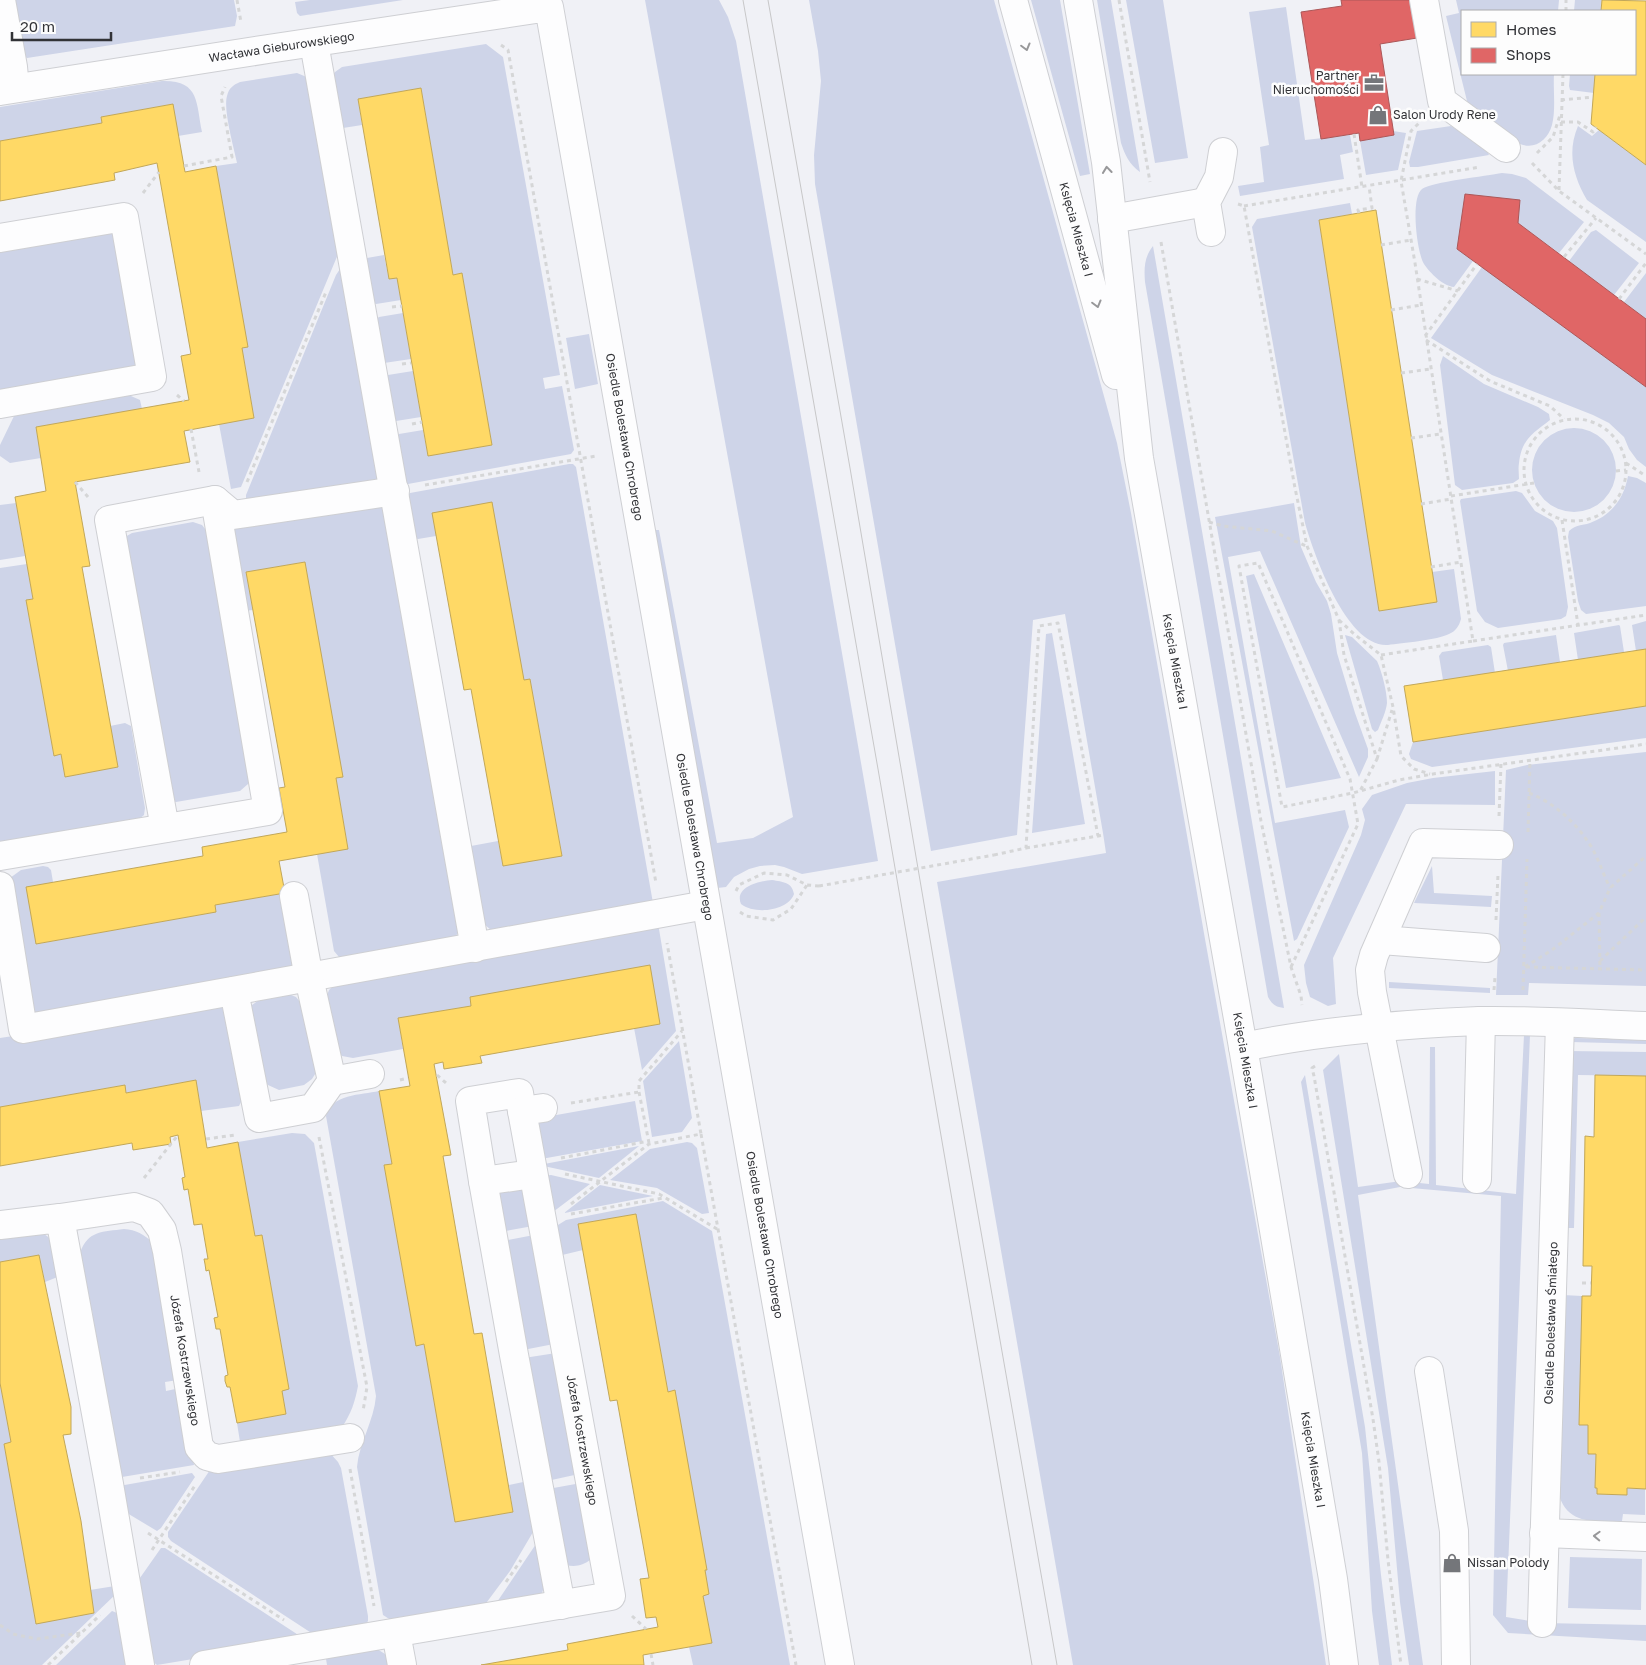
<svg xmlns="http://www.w3.org/2000/svg" width="1646" height="1665" font-family="'Golos Text',sans-serif">
  <rect width="100%" height="100%" fill="#f0f1f6"/>
  <path fill="#ced4e8" d="M12,0H234L237,16L235,26L27,58L21,53Z
    M310,0H403L300,16L297,13L295,2Z
    M645,0H719L728,17L736,41L878,861L802,874L784,867L775,865L760,866L749,869L734,877L726,887L717,888L655,530H659L717,843L753,838L793,817Z
    M809,0H994L1117,443L1131,513L1205,939L1280,1357L1326,1665H1073L937,882L1106,853L1103,833L1065,614L1033,620L1017,835L931,851L815,184L814,155L821,81L818,51Z
    M1031,0H1060L1090,174L1080,176Z
    M1097,0H1111L1140,172C1129,164 1125,155 1121,143Z
    M1126,0H1163L1188,158L1155,163Z
    M1456,0H1559L1558,11H1462V74H1554C1553,89 1556,110 1552,125C1548,140 1535,150 1520,144L1470,105L1467,101L1446,16L1459,13Z
    M1575,0H1602L1601,11H1574Z
    M1286,7L1305,140L1350,135L1353,152L1340,155L1344,179L1240,196L1238,186L1264,182L1260,147L1269,145L1249,12Z
    M486,44L503,57L560,375L543,378L545,389L562,386L574,450L571,454L408,484L401,481L394,441L399,434L423,430L428,456L492,445L462,273L453,275L421,88L358,99L362,125L343,128L339,126L332,77L335,72L342,67Z
    M297,73L309,78L341,247L241,487L231,489L219,424L254,418L242,348L247,347L216,166L237,163C234,148 223,110 227,96C229,88 233,85 240,82Z
    M1570,74H1595L1594,93L1570,90L1569,86Z
    M162,81C200,80 196,103 202,132L178,136L172,104L101,117L102,123L0,141V107Z
    M1451,126L1485,148L1489,155L1418,167H1410L1409,162L1417,131Z
    M1578,126L1592,136L1599,130L1646,165V242L1587,200C1573,176 1567,152 1578,126Z
    M1393,131L1406,133L1398,170L1366,175L1360,141Z
    M1502,173L1512,174L1526,178L1584,222L1559,253L1518,223L1458,249L1473,261L1454,287C1443,286 1430,273 1424,264C1417,253 1410,198 1422,189C1431,182 1487,176 1502,173Z
    M1350,203L1352,214L1319,220L1379,611L1436,602L1432,572L1454,569L1461,619C1459,626 1456,631 1449,634C1438,640 1402,643 1388,645C1347,648 1314,555 1305,523L1252,227L1257,219Z
    M109,230L116,236L136,364L131,368L0,390V249Z
    M1596,230L1639,263L1614,295L1569,261L1591,232Z
    M1153,246L1284,1008C1275,1007 1272,1004 1268,997L1145,282C1144,269 1144,257 1153,246Z
    M384,255L389,279L397,278L401,300L376,304L370,301L363,264L367,258Z
    M1482,267L1646,387V467L1637,460L1629,449L1624,437L1609,423L1593,415L1492,375L1431,338Z
    M340,269L378,477L375,481L246,500V495L336,275Z
    M1646,273V319L1624,302Z
    M403,313L411,359L384,363L373,322L379,317Z
    M589,334L598,384L575,389L566,338Z
    M1443,356L1484,384L1538,407L1549,414L1550,420C1532,434 1522,439 1519,463C1518,469 1519,474 1519,479L1513,483L1462,490L1455,485L1440,365Z
    M413,371L421,417L396,421L391,417L384,381L388,375Z
    M122,392L140,400L142,409L36,427L41,458L10,463L0,456V445L15,414Z
    M1532 470a42 42 0 1 1 84 0a42 42 0 1 1-84 0Z
    M569,464H573L576,467L653,903L500,931L491,930L484,924L471,846L498,841L503,866L562,855L530,679L524,680L436,536L418,539L412,537L407,495L410,493Z
    M1628,476L1637,478L1646,483V606L1586,614L1581,610L1578,601L1568,537L1569,531C1577,524 1581,526 1590,523C1612,515 1624,498 1628,476Z
    M1516,491L1522,493L1535,511L1553,521L1557,528L1568,607L1566,616L1561,619L1498,628L1485,622L1477,611L1460,501L1461,499Z
    M369,502L385,507L461,928L454,939L345,959L339,957L334,951L317,854L348,848L336,778L305,562L246,572L253,610L244,611L232,532L237,528Z
    M16,503L25,556L0,560V505Z
    M1294,503L1301,547L1316,582L1327,601L1331,614L1337,653L1355,713L1368,749V757L1359,777L1260,551L1228,557L1275,823L1345,810L1349,827L1297,939L1294,941L1215,517Z
    M193,522L202,525L209,534L249,780L248,784L240,791L176,802L171,800L125,537L132,533Z
    M27,564L33,599L26,600L54,756L61,754L65,777L118,767L110,726L125,723L131,726L145,808L144,815L139,819L0,848V568Z
    M1254,574L1341,778L1286,788L1246,576Z
    M1646,621V649L1636,651L1632,625Z
    M1619,625L1620,626L1624,652L1578,660L1574,633Z
    M1052,633L1085,824L1032,833L1046,634Z
    M1345,635L1352,637L1377,661C1382,672 1387,692 1387,703C1386,712 1381,722 1378,730L1375,732L1372,729Z
    M1556,635L1560,662L1508,671L1503,645L1504,643Z
    M1488,645L1491,647L1495,673L1443,680L1439,656L1442,652Z
    M1646,706V738L1432,767L1411,759L1409,754L1413,742Z
    M1646,752V986L1529,983L1528,995H1496L1506,770L1527,765Z
    M1495,771V805L1406,804L1333,958L1336,1004L1328,1006L1310,997L1306,983L1304,965L1361,835L1365,820L1362,809L1372,795L1407,783L1433,778Z
    M43,866L48,867L51,870L53,882L37,944L216,912L215,905L285,893L296,960L292,967L34,1016L10,878L21,870Z
    M1432,866L1434,893L1492,896L1491,907L1414,903Z
    M772,880C783,882 792,882 794,894C788,911 755,915 741,904C734,887 759,881 772,880Z
    M658,923L676,1031L642,1070L634,1028L660,1024L470,997L471,1006L398,1018L403,1049L353,1058L342,1056L336,1050L326,998L329,990L334,985Z
    M1389,982L1490,988V993L1389,988Z
    M286,993L296,997L305,1008L317,1071L312,1079L304,1085L279,1090L268,1085L262,1079L250,1017L252,1005L262,998Z
    M218,1005L222,1008L228,1015L243,1098L239,1106L201,1111L196,1080L126,1093L124,1085L0,1107V1038Z
    M1524,1035H1530L1506,1617L1542,1623L1646,1625V1641L1508,1633L1493,1615L1501,1196L1400,1187L1358,1195L1423,1665H1409L1400,1602L1388,1468L1323,1070L1339,1054L1358,1187L1401,1181L1429,1184L1430,1047H1435L1436,1185L1516,1194Z
    M1575,1038L1646,1040V1044L1571,1042Z
    M679,1041L692,1118L682,1132L652,1137L643,1081Z
    M1568,1051L1646,1052V1076L1578,1075L1574,1228H1565Z
    M1305,1075L1365,1427L1381,1575L1392,1665H1379L1372,1611L1362,1453L1301,1082Z
    M379,1091L392,1164L384,1165L416,1346L424,1344L455,1522L513,1512L509,1485L528,1481L536,1527L510,1571L481,1610L397,1624L383,1615L357,1467C359,1443 374,1421 376,1396L326,1116C331,1094 361,1095 379,1091Z
    M635,1101L642,1141L541,1159L534,1119Z
    M292,1133L305,1134L314,1143L358,1386C355,1402 351,1414 342,1427L241,1448L237,1423L286,1414L282,1391L289,1389L262,1235L255,1236L238,1142Z
    M687,1142L692,1143L697,1148L709,1213L702,1214L657,1188L610,1180L650,1149Z
    M639,1146L599,1178L539,1165Z
    M551,1175L590,1184L549,1215L542,1176Z
    M600,1185L653,1196L564,1213Z
    M524,1188L533,1226L500,1232L496,1194L499,1190Z
    M663,1201L712,1231L790,1665H693L689,1647L712,1642L703,1596L709,1594L674,1390L668,1392L636,1214L579,1224L583,1250L558,1256L554,1230L558,1225L566,1220Z
    M124,1229C136,1230 144,1234 153,1243L178,1380L165,1382L166,1391L180,1388L194,1465L116,1478L88,1318L93,1317L92,1310L87,1311L80,1253C88,1230 103,1232 124,1229Z
    M39,1230L52,1240L60,1276L45,1282L39,1255L0,1262V1235Z
    M534,1235L554,1344L523,1350L503,1241Z
    M1563,1295L1582,1296L1579,1425H1588V1453L1596,1454L1595,1487L1597,1488V1494L1627,1495V1488L1645,1489V1515L1623,1514L1622,1521C1594,1521 1567,1526 1558,1492Z
    M556,1353L579,1474L547,1481L524,1358Z
    M0,1383L11,1442L4,1444L36,1623L94,1613L90,1590L115,1586L117,1593L42,1665H0Z
    M329,1452L338,1462L341,1468L368,1616V1621L365,1625L316,1636L171,1541L168,1537V1532L210,1470Z
    M192,1473L195,1477L161,1528L157,1531L122,1510L119,1486Z
    M581,1483L591,1559C583,1566 575,1567 566,1565L548,1489Z
    M536,1544L546,1581L542,1593L532,1601L495,1605Z
    M161,1548H165L306,1640L157,1665L147,1657L135,1585Z
    M1570,1557L1642,1559L1641,1610L1568,1608Z
    M112,1611L122,1615L126,1665H56Z
    M377,1649L385,1654L392,1665H327L326,1659L329,1655Z"/>
  <path fill="#ffd966" stroke="#c2a758" d="M1602,0L1646,1V165L1591,124L1595,74H1635V11H1601Z
    M421,88L453,275L462,273L492,445L428,456L397,278L389,279L358,99Z
    M173,104L185,172L216,166L248,347L242,348L254,418L184,431L190,462L75,482L90,566L82,567L118,767L65,777L61,754L54,756L26,600L33,599L15,497L46,491L36,427L189,400L181,356L191,354L157,163L114,173L115,180L0,201V141L102,123L101,117Z
    M1376,210L1437,602L1379,611L1319,220Z
    M492,502L524,680L530,679L562,856L503,866L471,689L464,690L432,513Z
    M305,562L343,777L336,778L348,849L279,861L285,893L215,905L216,912L36,944L26,887L203,856L202,847L287,832L279,788L285,787L246,572Z
    M1646,649V706L1413,742L1404,686Z
    M650,965L660,1024L480,1056L482,1063L444,1069L443,1062L434,1064L451,1155L443,1156L468,1300L474,1334L482,1333L513,1512L455,1522L424,1344L416,1346L384,1165L392,1164L379,1091L410,1086L398,1018L471,1006L470,997Z
    M1595,1075L1646,1076V1489L1627,1488V1495L1597,1494V1488H1595L1596,1454H1588V1425H1579L1582,1296H1591L1592,1266H1583L1585,1136L1594,1137Z
    M196,1080L207,1148L238,1142L255,1236L262,1235L289,1389L282,1391L286,1414L237,1423L230,1387H227L225,1381V1376L228,1375L220,1329H216L215,1323L214,1318L218,1317L209,1270L206,1271L205,1264L204,1259H208L202,1224L194,1225L188,1189L184,1190L182,1178L185,1177L178,1135L170,1137L171,1144L133,1150L132,1143L0,1166V1107L125,1085L126,1093Z
    M636,1214L668,1392L675,1390L707,1570H705L709,1594L703,1596L712,1643L643,1655L644,1665H481L568,1650L567,1644L658,1627L656,1617L646,1618L640,1579L649,1578L617,1400L610,1401L578,1224Z
    M39,1255L71,1407V1434L63,1435L81,1521L94,1613L36,1624L4,1444L11,1442L0,1383V1262Z"/>
  <path fill="#e06666" stroke="#ac5758" d="M1341,0H1411L1417,38L1380,44L1394,135L1360,141L1359,133L1321,139L1301,12L1342,6Z
    M1465,194L1520,200L1518,223L1646,319V387L1457,249Z"/>
  <g fill="none" stroke-linecap="round" stroke-linejoin="round">
    <defs>
      <g id="minor">
        <path d="M1,0L13,67L15,88"/>
        <path id="s1" d="M1013,0L1116,375"/>
        <path id="s2" d="M1078,0L1106,162L1139,458L1243,1047L1333,1579L1344,1665"/>
        <path d="M1424,0L1442,101L1506,148"/>
        <path d="M314,43L475,948"/>
        <path id="s3" d="M0,91L268,49L549,7L840,1665"/>
        <path d="M1112,219L1206,202"/>
        <path d="M1211,232L1206,202L1219,177L1223,152"/>
        <path d="M0,238L124,217L152,377L0,404"/>
        <path d="M165,828L109,520L215,500L233,515L395,491"/>
        <path d="M0,856L268,811L215,500"/>
        <path d="M0,886L23,1029L706,905"/>
        <path d="M294,896L309,978L332,1081"/>
        <path d="M1381,940L1486,948"/>
        <path d="M234,991L259,1118L313,1108L332,1081L370,1074"/>
        <path d="M1243,1047C1321,1031 1400,1024 1479,1021C1535,1020 1591,1024 1646,1026"/>
        <path d="M533,1174L483,1181L514,1355L561,1605"/>
        <path d="M1408,1174L1372,992L1370,970L1374,955L1423,843L1499,845"/>
        <path d="M1477,1179L1481,1021"/>
        <path d="M483,1181L470,1101L519,1093L522,1111"/>
        <path id="s4" d="M60,1218L134,1207L150,1213L162,1230L167,1251L199,1447L207,1456L218,1459L350,1438"/>
        <path d="M0,1225L60,1218L109,1484L140,1665"/>
        <path d="M1429,1371L1454,1531L1456,1665"/>
        <path d="M1544,1533L1646,1537"/>
        <path id="s5" d="M1542,1623L1560,1023"/>
        <path d="M396,1633L402,1665"/>
        <path d="M204,1665L611,1596L522,1111L543,1108"/>
      </g>
    </defs>
    <use href="#minor" stroke="#cecfd3" stroke-width="30"/>
    <path stroke="#d5d6d7" stroke-width="3" stroke-dasharray="4 4" stroke-linecap="butt" d="M237,0L241,22
      M1119,0L1150,182
      M1566,11V0
      M501,45L508,50L656,883
      M1561,100L1593,97
      M1561,122H1578L1593,132L1596,127
      M1354,134L1362,187
      M1537,153L1553,137L1560,115
      M1532,163L1559,191L1646,254
      M184,166L232,157L221,96L225,87
      M1559,190L1563,74
      M143,193L159,172
      M1238,204L1244,206L1295,488L1307,546L1339,620L1344,655L1377,759L1360,791
      M1244,206L1480,167
      M1359,213L1358,210L1372,208L1369,186
      M1161,242L1261,821L1291,967L1301,996L1302,1005
      M1381,245L1411,240
      M1564,257L1596,218
      M1417,279L1458,291
      M1619,299L1646,263
      M392,307L402,306
      M1391,310L1421,305
      M1425,336L1477,264
      M1426,340L1490,381L1550,406L1564,419
      M402,364L411,363
      M1401,373L1431,369
      M177,395L184,401
      M1524 470a51 51 0 1 1 102 0a51 51 0 1 1-102 0Z
      M412,424L422,422
      M191,429L199,472
      M1411,438L1441,434
      M1626,463L1646,476
      M1616,471L1626,470
      M75,482L88,497
      M247,482L326,292
      M425,485L596,456
      M1451,496L1534,483
      M1421,504L1451,499
      M1562,520L1578,625
      M1209,522L1223,526L1272,531L1306,546
      M1431,567L1461,562
      M1339,620L1354,634L1381,655L1393,707L1401,756L1414,769L1430,774
      M1473,641L1646,615
      M1381,655L1473,641L1415,263L1401,181L1411,131L1420,122
      M1377,759L1392,710
      M1529,793C1552,802 1572,819 1586,839C1597,853 1602,872 1610,888
      M1499,816L1501,764
      M1528,832L1530,761
      M1026,848L1104,835
      M994,855L1026,848L1039,626L1058,623L1098,836
      M736,891L739,885L764,873L787,875L807,885L819,886
      M740,912L746,916L773,920L791,909L807,885
      M1599,913L1600,969
      M1496,920L1498,874
      M1600,961L1646,917
      M1291,967L1358,824L1350,779L1258,563L1239,566L1282,807L1353,793L1399,780L1433,774L1646,744
      M1525,967L1552,950L1599,913L1610,888L1646,856
      M1526,967L1646,970
      M1494,990L1495,977
      M1523,990L1527,859
      M1315,1066L1312,1068L1314,1076L1373,1419L1379,1462L1388,1560L1401,1665
      M437,1075L446,1083
      M400,1080L408,1078
      M639,1092L649,1143
      M571,1103L639,1092V1081L682,1031
      M701,1134L796,1665
      M319,1137L367,1387L363,1411
      M206,1139L235,1135
      M561,1158L649,1141
      M565,1174L659,1194L717,1229
      M144,1178L178,1135
      M571,1204L649,1144L701,1134L667,943
      M571,1214L663,1198
      M1582,1283H1591
      M350,1469L374,1606
      M140,1478L180,1472
      M148,1533L284,1620
      M152,1550L196,1484
      M506,1582L521,1560
      M632,1616L646,1629
      M0,1625L13,1634L37,1639L81,1633
      M651,1654L653,1665
      M48,1665L100,1615"/>
    <use href="#minor" stroke="#fdfdfe" stroke-width="28"/>
    <path stroke="#c7c7c8" stroke-width="1" d="M743,0L878,769L1032,1665
      M768,0L850,468L940,998L1057,1665"/>
    <path stroke="#d5d6d7" stroke-width="3" stroke-dasharray="4 4" stroke-linecap="butt" d="M819,886L994,855"/>
  </g>
  <defs><path id="oneway-chevron" d="M-2-3.5L2.5 0L-2 3.5" fill="none" stroke-width="1.6" stroke-linecap="round" stroke-linejoin="round" transform="scale(1.25)"/></defs>
  <g stroke="#98989a">
    <use href="#oneway-chevron" transform="translate(1026 47) rotate(75)"/>
    <use href="#oneway-chevron" transform="translate(1107 170) rotate(-96)"/>
    <use href="#oneway-chevron" transform="translate(1097 304) rotate(75)"/>
    <use href="#oneway-chevron" transform="translate(1597 1536) rotate(-178)"/>
  </g>
  <defs>
    <symbol id="office-bare" viewBox="-9 -9 18 18"><path d="M-6-3h4V-5.5h4V-3h4V5H-6ZM-1-4.5V-3h2v-1.5ZM-6 0V1H6V0Z" fill="#74767a" stroke="#fdfdfd" stroke-width="2.5" paint-order="stroke"/></symbol>
    <symbol id="shop-bare" viewBox="-9 -9 18 18"><path d="M-5-2.5h2.3a2.7 3.5 0 0 1 5.4 0H5L5.5 6h-11ZM-1.5-2.5h3a1.5 2.3 0 0 0-3 0Z" fill="#74767a" stroke="#fdfdfd" stroke-width="2.5" paint-order="stroke"/></symbol>
  </defs>
  <g fill-rule="evenodd">
    <use href="#office-bare" x="1360" y="69" width="28" height="28"/>
    <use href="#shop-bare" x="1364" y="101" width="28" height="28"/>
    <use href="#shop-bare" x="1438" y="1549" width="28" height="28"/>
  </g>
  <g text-anchor="middle" stroke-width="5" stroke-linejoin="round" paint-order="stroke">
    <g font-size="12" fill="#323337" stroke="#fdfdfd">
      <text dy="4" stroke="none"><textPath href="#s3" startOffset="285">Wacława Gieburowskiego</textPath></text>
      <text dy="4" stroke="none"><textPath href="#s1" startOffset="238">Księcia Mieszka I</textPath></text>
      <text dy="4" stroke="none"><textPath href="#s3" startOffset="992">Osiedle Bolesława Chrobrego</textPath></text>
      <text dy="4" stroke="none"><textPath href="#s2" startOffset="669">Księcia Mieszka I</textPath></text>
      <text dy="4" stroke="none"><textPath href="#s3" startOffset="1398">Osiedle Bolesława Chrobrego</textPath></text>
      <text dy="4" stroke="none"><textPath href="#s2" startOffset="1074">Księcia Mieszka I</textPath></text>
      <text dy="4" stroke="none"><textPath href="#s3" startOffset="1802">Osiedle Bolesława Chrobrego</textPath></text>
      <text dy="4" stroke="none"><textPath href="#s5" startOffset="300">Osiedle Bolesława Śmiałego</textPath></text>
      <text dy="4" stroke="none"><textPath href="#s4" startOffset="245">Józefa Kostrzewskiego</textPath></text>
      <text transform="translate(582 1440) rotate(80)" y="4">Józefa Kostrzewskiego</text>
      <text dy="4" stroke="none"><textPath href="#s2" startOffset="1479">Księcia Mieszka I</textPath></text>
    </g>
    <g font-size="12" fill="#323337" stroke="#fdfdfd" text-anchor="start">
      <text x="1359" y="80" text-anchor="end">Partner<tspan x="1359" dy="14">Nieruchomości</tspan></text>
      <text x="1393" y="119">Salon Urody Rene</text>
      <text x="1467" y="1567">Nissan Polody</text>
    </g>
  </g>
  <rect x="1461" y="10" width="175" height="65" fill="#fdfdfd" stroke="#acacae"/>
  <rect x="1471" y="22" width="25" height="15" fill="#ffd966" stroke="#acacae"/>
  <text x="1506" y="35" font-size="15" fill="#323337">Homes</text>
  <rect x="1471" y="48" width="25" height="15" fill="#e06666" stroke="#acacae"/>
  <text x="1506" y="60" font-size="15" fill="#323337">Shops</text>
  <path d="M12 32v8h99v-8" fill="none" stroke="#323337" stroke-width="2.5"/>
  <text x="20" y="32" font-size="15" fill="#323337" stroke="#fdfdfd" stroke-width="4" paint-order="stroke">20 m</text>
</svg>
